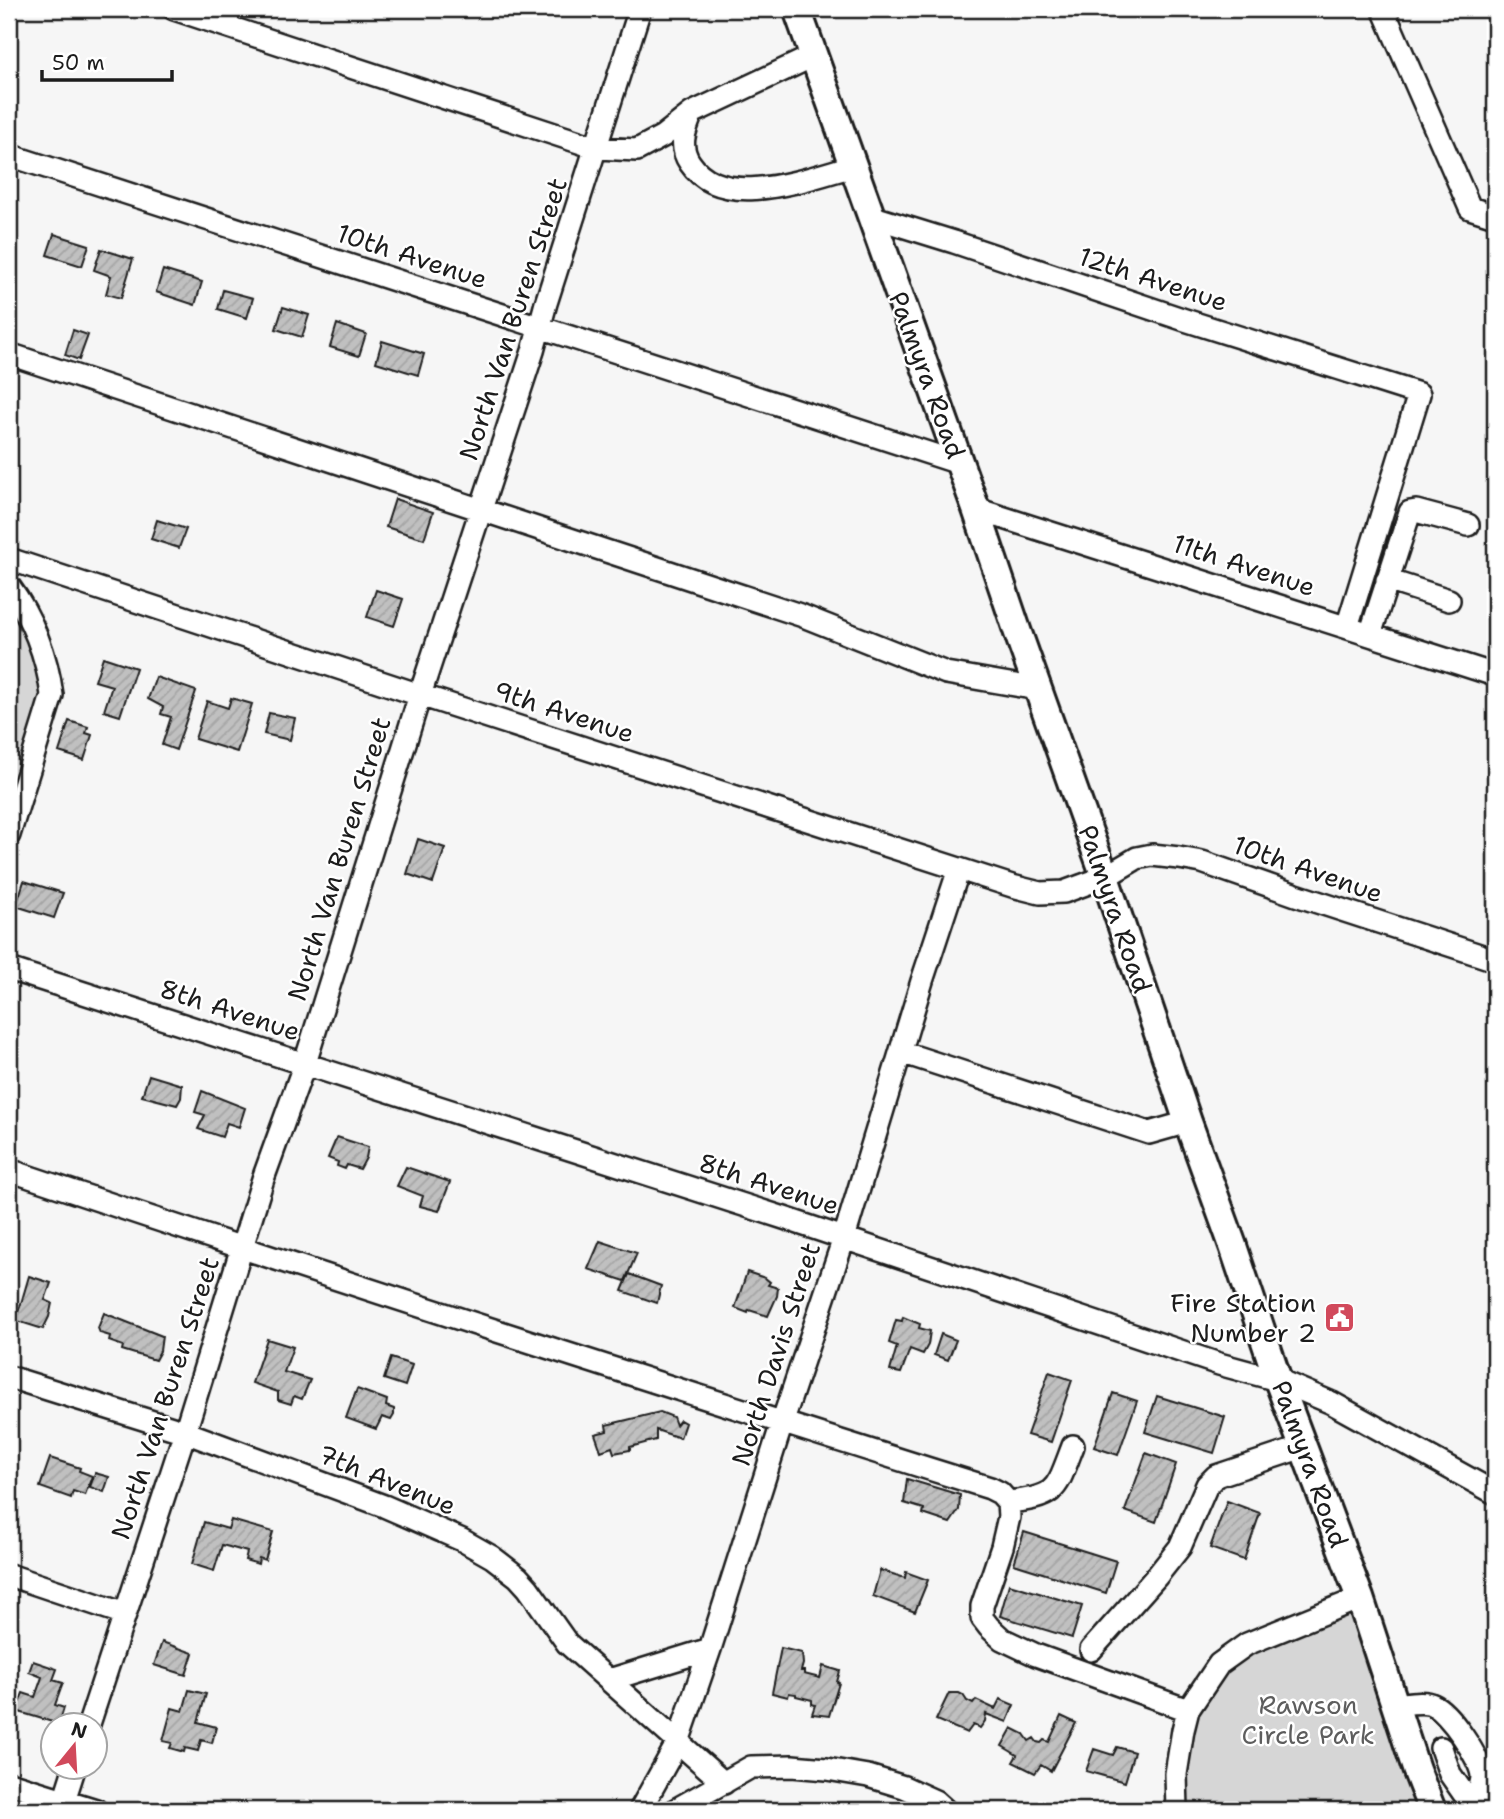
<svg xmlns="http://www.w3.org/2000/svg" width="1504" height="1819" font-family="'Shantell Sans',sans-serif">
  <defs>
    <pattern id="building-hatch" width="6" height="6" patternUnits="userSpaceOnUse" patternTransform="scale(1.75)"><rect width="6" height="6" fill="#c0c0c0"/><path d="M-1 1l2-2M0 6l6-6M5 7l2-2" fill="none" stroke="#a4a4a4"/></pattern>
  </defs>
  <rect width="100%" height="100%" fill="#f6f6f6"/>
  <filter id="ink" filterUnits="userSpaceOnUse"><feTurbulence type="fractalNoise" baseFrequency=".0143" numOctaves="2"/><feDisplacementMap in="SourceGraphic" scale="14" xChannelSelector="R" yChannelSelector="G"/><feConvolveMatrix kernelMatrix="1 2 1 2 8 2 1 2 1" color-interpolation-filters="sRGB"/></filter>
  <g filter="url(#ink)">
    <path fill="#d6d6d6" stroke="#797979" stroke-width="2" d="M9,588L47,674L9,830Z
      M1359,1600L1435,1810H1179L1185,1731L1221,1667Z"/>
    <path fill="url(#building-hatch)" stroke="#1c1c1c" stroke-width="2" d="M54,234L89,245L82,266L47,255Z
      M101,249L133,259L121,298L106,294L111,276L94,270Z
      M163,270L202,282L195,305L156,292Z
      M223,290L253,298L247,318L218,309Z
      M283,307L309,315L302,337L276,329Z
      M337,324L366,334L359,356L330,347Z
      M73,330L88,335L79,360L65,355Z
      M382,341L424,354L418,375L376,362Z
      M395,499L433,512L424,539L386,527Z
      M157,520L186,529L179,548L151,539Z
      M376,590L403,599L394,626L367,617Z
      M103,657L136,668L120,716L104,711L112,686L95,681Z
      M156,677L196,691L176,750L162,745L171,717L161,714L163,707L148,699Z
      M231,698L252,704L237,752L195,739L207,701L228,708Z
      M269,713L295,718L290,740L264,734Z
      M69,721L88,727L86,733L92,735L84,760L59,752Z
      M418,839L445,848L433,883L407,874Z
      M24,881L63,893L54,918L16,906Z
      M149,1075L182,1085L181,1098L177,1105L142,1096Z
      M202,1091L245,1108L239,1127L227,1123L222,1137L198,1129L205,1115L195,1112Z
      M337,1137L368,1147L366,1158L360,1169L347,1165L345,1169L337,1166L338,1162L328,1158Z
      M406,1167L450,1182L439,1211L420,1206L423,1196L397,1186Z
      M600,1241L637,1253L625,1281L588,1269Z
      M747,1272L765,1278L770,1282L768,1285L778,1288L777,1296L768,1316L749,1310L748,1313L735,1308Z
      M629,1274L661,1286L657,1303L622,1291Z
      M29,1276L51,1283L45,1300L52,1303L49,1317L43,1329L14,1320L20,1307Z
      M104,1313L162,1336L160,1351L155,1360L122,1350L123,1346L109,1341L110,1336L100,1333L98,1328Z
      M903,1317L920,1324L919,1328L930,1331L928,1345L923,1354L910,1349L901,1373L890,1371L897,1346L889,1343L896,1320L902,1321Z
      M941,1334L956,1340L948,1360L934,1355Z
      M267,1339L293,1347L284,1372L310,1380L302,1399L294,1396L291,1404L278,1400V1392L252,1383Z
      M391,1358L412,1365L405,1386L384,1379Z
      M1049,1372L1072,1380L1051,1442L1027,1435Z
      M357,1389L387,1400L386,1406L394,1409V1415L391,1420L382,1417L376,1429L346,1418Z
      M1113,1393L1137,1401L1118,1455L1094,1447Z
      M1157,1396L1225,1417L1214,1453L1145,1432Z
      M660,1412L673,1417L676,1425L680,1420L685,1423L680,1438L656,1430V1440L630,1447V1450L614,1453L612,1447L601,1451L595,1434L607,1431L606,1425Z
      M1146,1453L1176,1464L1156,1522L1125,1511Z
      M50,1458L80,1468L79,1471L92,1476L85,1495L73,1491L71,1498L40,1487Z
      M95,1473L109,1477L104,1492L90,1487Z
      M907,1479L960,1495L959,1510L950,1523L923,1514L924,1509L904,1503Z
      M1227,1501L1260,1513L1244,1560L1210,1548Z
      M231,1520L273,1532L265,1560L259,1558L258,1564L245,1560L247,1552L222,1545L214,1571L192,1564L204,1522L228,1529Z
      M1024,1532L1116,1561L1106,1593L1014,1564Z
      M880,1570L905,1578L906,1572L928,1580L915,1612L873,1596Z
      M1009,1584L1082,1606L1072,1638L1000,1616Z
      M162,1642L193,1653L186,1675L154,1665Z
      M781,1648L802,1653L803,1664L801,1671H804V1674L820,1678L823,1666L840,1671L837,1682L839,1683L829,1716L812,1714L815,1705L812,1704V1700L796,1696V1694L789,1693L788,1697L772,1693Z
      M33,1661L57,1669L53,1680L63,1683L55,1705L64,1708L59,1724L16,1711L23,1693L35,1697L42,1677L29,1672Z
      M189,1690L206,1694L198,1722L216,1727L212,1743L201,1740L198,1751L185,1748L184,1752L170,1748L172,1743L163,1741L172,1708L183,1711Z
      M949,1693H959L963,1695L967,1701L973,1704L976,1700L995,1709L1000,1699L1014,1705L1007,1722L986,1714L985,1721L980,1728L973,1725L967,1733L936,1720Z
      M1061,1716L1076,1723L1051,1771L1041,1765L1035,1773L1013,1762L1017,1755L1002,1746L1012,1728L1024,1734L1029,1741L1034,1738L1037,1742L1041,1743L1044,1740L1049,1742Z
      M1117,1747L1134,1752L1125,1782L1086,1771L1094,1749L1113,1755Z"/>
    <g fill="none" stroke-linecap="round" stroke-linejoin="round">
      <defs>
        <path id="minor" d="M174,9L597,148L637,150L663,136L692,113
          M1383,9L1470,208L1495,216
          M813,56L692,113C685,130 678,146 690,163C723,212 808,178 853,166
          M9,155L959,463
          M870,216L954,242L1185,320L1419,394L1347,627
          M9,354L803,616L946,673L1038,689
          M976,509L1495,675
          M9,559L420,695L1012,886L1040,893L1064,892L1105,877L1137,858L1152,855L1179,858L1202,862L1296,895L1495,960
          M1387,580L1449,600
          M9,586C32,617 47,656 52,695L9,835
          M1370,635L1410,512L1416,511L1468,525
          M9,969L784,1218L1219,1364L1278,1380L1332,1403L1495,1493
          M901,1052L1149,1133L1188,1122
          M9,1170C335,1280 662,1385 990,1488L1000,1493L1008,1502L1009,1517L1002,1547L982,1606V1618L989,1627L1002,1639L1036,1655L1188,1710
          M9,1377L185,1432L384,1506L462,1540L492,1557L518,1577L528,1588L567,1643L724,1783
          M1008,1502C1058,1497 1056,1490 1073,1446
          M9,1575L125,1614
          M1091,1650L1157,1576L1180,1547L1207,1485L1216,1476L1303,1447
          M609,1680L710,1649
          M1395,1705C1406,1704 1424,1700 1433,1705C1449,1712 1481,1759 1482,1776C1482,1786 1476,1798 1473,1807L1483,1810
          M89,1724L185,1432L263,1179L305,1063L420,695L533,351L546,303L640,9
          M1441,1748L1450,1774L1473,1807
          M9,1783L96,1810
          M61,1810L75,1766
          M640,1810L678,1742L710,1649L782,1423L844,1238L922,981L959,869
          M675,1810L751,1767L792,1766L827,1769L868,1776L904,1787L935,1801L945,1810
          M1177,1810L1176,1774L1183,1730L1188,1710L1219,1664L1247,1644L1360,1598"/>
        <path id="major" d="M797,9L976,509L1018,633L1105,877L1188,1122L1233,1246L1278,1380L1360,1598L1416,1769L1432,1810"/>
      </defs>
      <use href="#minor" stroke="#1c1c1c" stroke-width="26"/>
      <use href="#major" stroke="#1c1c1c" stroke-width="32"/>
      <use href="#minor" stroke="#fff" stroke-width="21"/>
      <use href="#major" stroke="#fff" stroke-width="26"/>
    </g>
  </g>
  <defs>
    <symbol id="civic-square" viewBox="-11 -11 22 22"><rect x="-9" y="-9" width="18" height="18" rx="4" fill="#d1495b" stroke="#fff"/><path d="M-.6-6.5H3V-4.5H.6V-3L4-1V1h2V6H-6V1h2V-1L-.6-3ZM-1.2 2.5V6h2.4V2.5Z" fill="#fff"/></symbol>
  </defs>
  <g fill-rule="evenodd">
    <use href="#civic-square" x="1322" y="1300" width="35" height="35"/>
  </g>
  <g text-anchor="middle" stroke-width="5" stroke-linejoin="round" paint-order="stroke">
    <g font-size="26" fill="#1c1c1c" stroke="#fff">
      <text transform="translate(412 256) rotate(18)" y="9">10th Avenue</text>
      <text transform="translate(1153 279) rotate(18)" y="9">12th Avenue</text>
      <text transform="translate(513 319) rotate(-72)" y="9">North Van Buren Street</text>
      <text transform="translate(927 375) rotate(70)" y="9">Palmyra Road</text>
      <text transform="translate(1244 565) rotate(18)" y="9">11th Avenue</text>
      <text transform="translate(564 712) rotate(18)" y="9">9th Avenue</text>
      <text transform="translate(339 859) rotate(-73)" y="9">North Van Buren Street</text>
      <text transform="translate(1308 869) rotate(19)" y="9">10th Avenue</text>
      <text transform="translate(1115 909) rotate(71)" y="9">Palmyra Road</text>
      <text transform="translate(230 1010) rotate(18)" y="9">8th Avenue</text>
      <text transform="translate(769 1184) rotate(18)" y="9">8th Avenue</text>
      <text transform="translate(776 1354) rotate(-72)" y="9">North Davis Street</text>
      <text transform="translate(165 1398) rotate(-72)" y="9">North Van Buren Street</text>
      <text transform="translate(1310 1464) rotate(70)" y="9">Palmyra Road</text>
      <text transform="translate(387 1480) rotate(22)" y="9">7th Avenue</text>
    </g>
    <g font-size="26" fill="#1c1c1c" stroke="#fff" text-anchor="end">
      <text x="1316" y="1312">Fire Station<tspan x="1316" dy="30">Number 2</tspan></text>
    </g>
    <g font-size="26" fill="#5d5d5d" stroke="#fff">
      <text x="1308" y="1714">Rawson<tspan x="1308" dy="30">Circle Park</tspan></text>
    </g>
  </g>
  <rect width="1504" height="1819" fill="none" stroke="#fff" stroke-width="35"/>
  <rect x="18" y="18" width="1469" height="1784" fill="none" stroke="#1c1c1c" stroke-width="2.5" filter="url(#ink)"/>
  <g transform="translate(74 1746) rotate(18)"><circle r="33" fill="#ffffff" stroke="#a4a4a4" stroke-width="2"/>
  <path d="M0-5L12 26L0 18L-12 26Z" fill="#d1495b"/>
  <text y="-10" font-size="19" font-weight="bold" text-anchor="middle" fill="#1c1c1c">N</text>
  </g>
  <path d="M42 70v10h130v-10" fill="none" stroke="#1c1c1c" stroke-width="3.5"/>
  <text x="52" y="70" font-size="21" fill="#1c1c1c" stroke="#ffffff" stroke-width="5" paint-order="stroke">50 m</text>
</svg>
